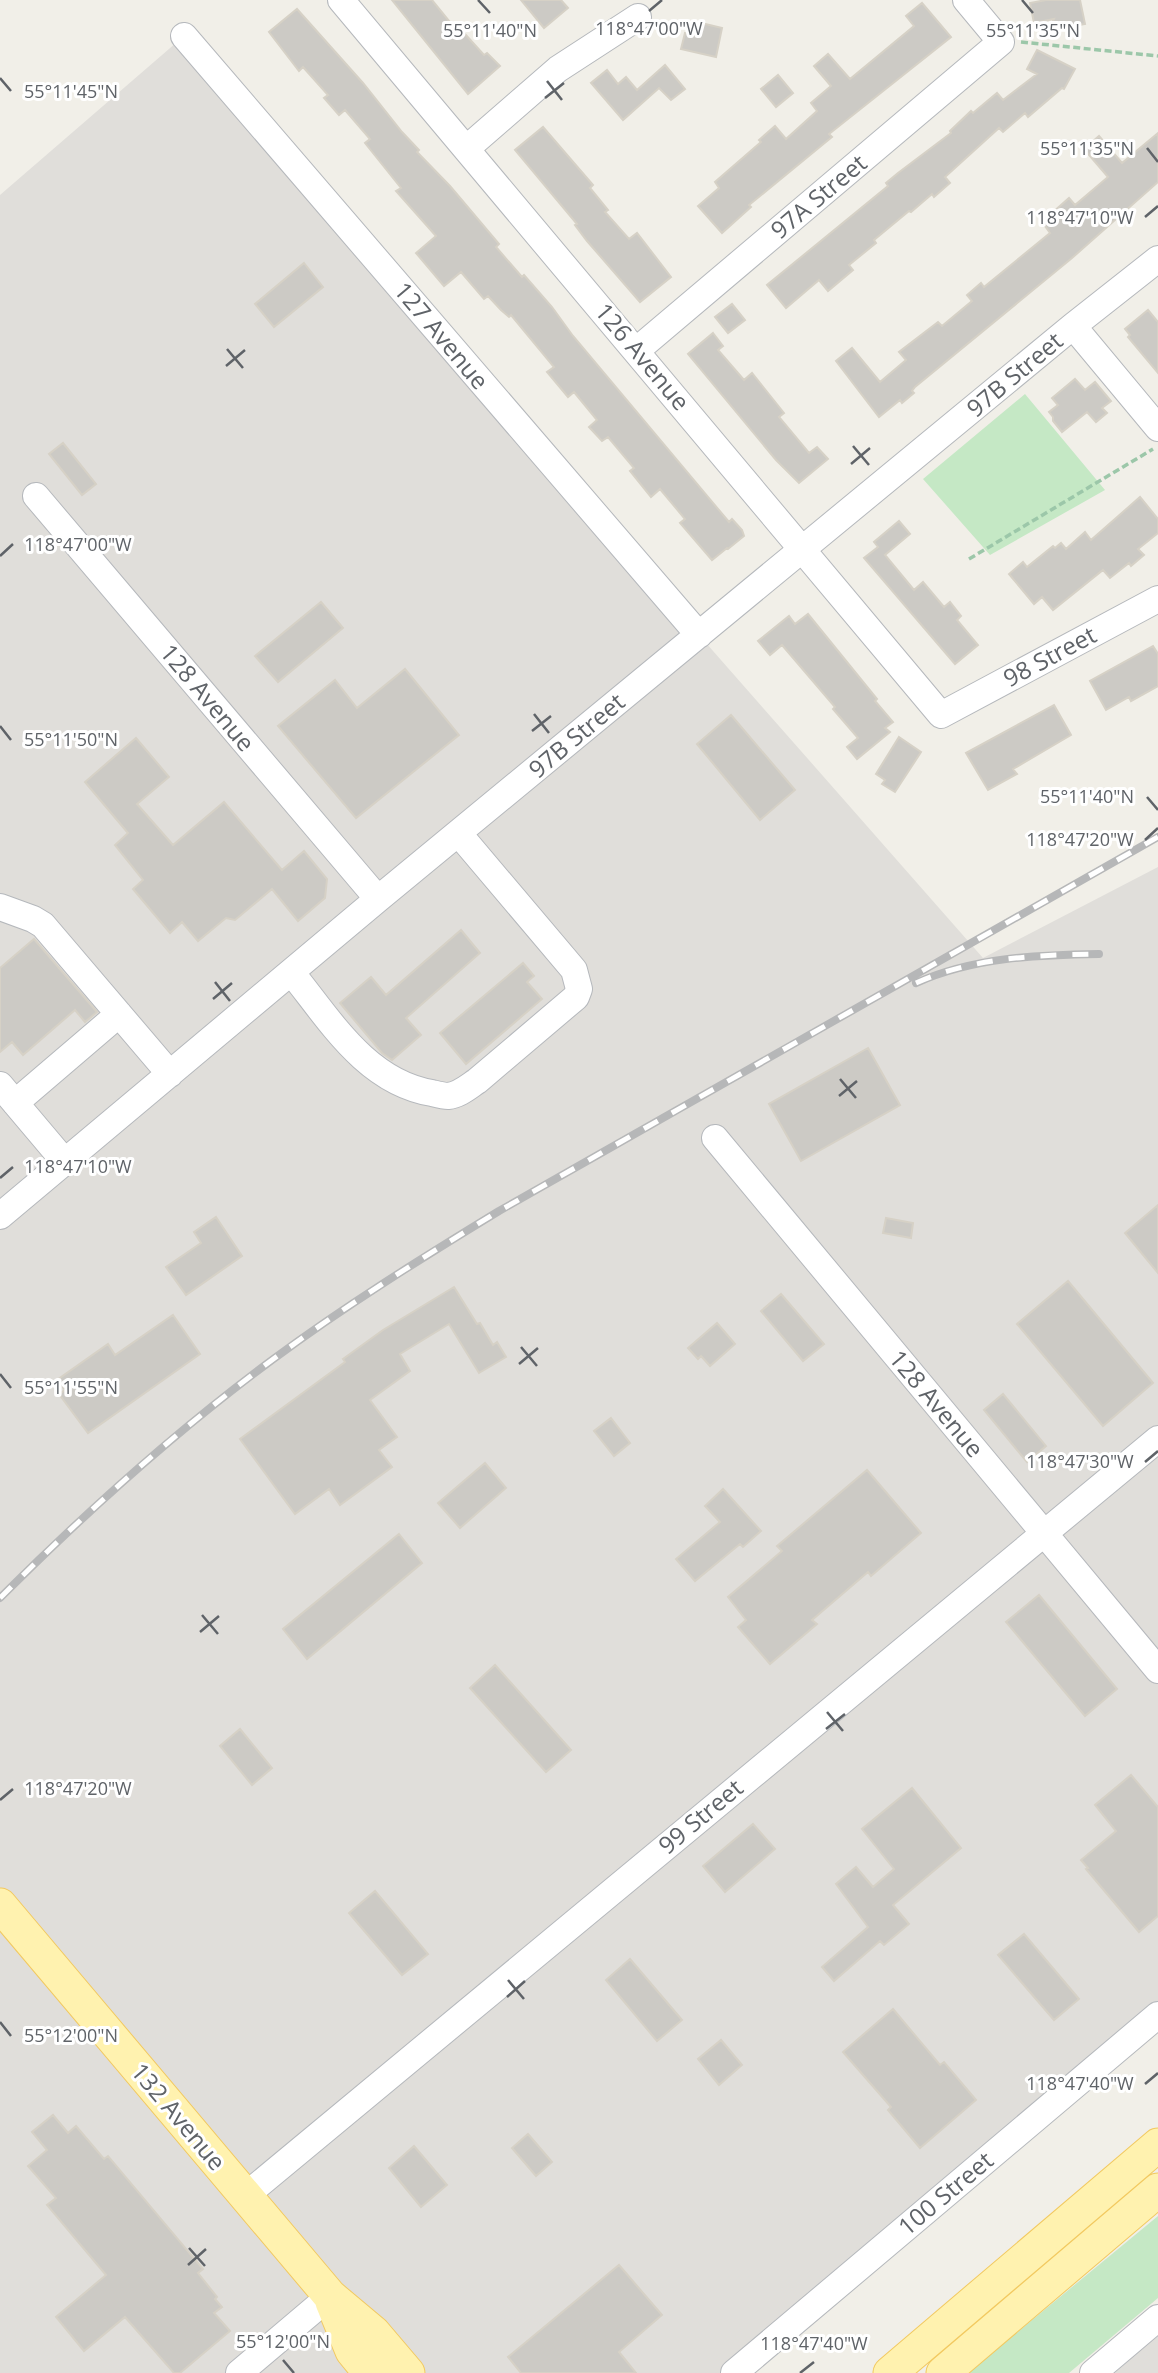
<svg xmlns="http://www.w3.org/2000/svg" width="1158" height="2373" font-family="'Open Sans',sans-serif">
  <rect width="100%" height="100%" fill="#f1efe8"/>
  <path fill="#e0deda" d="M184,36L699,635L983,958L1158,867V2015L734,2373H408L374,2333L370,2373H0V195Z
    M1158,2334V2373H1115Z"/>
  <path fill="#c5e8c5" d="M1025,394L1105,490L990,555L923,479Z
    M1158,2216V2298L1069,2373H968Z"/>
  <path fill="#cccac5" stroke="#d6d1c6" stroke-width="2" d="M392,0H432L462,37L465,34L484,55L487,53L500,66L468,94Z
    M521,0H561L568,8L544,28Z
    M1046,0H1080L1085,24L1048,31L1054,19L1034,23L1030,3Z
    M922,3L951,37L829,134L832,137L749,205L751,207L722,233L698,206L719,188L715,182L761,142L759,140L775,126L786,139L817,111L811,103L831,86L814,66L828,54L850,79L914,26L906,16Z
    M297,9L363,83L402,132L419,150L417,152L450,186L499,244L496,247L522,277L524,275L552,307L573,336L729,522L732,519L742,530L744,536L728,549L727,548L712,560L680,523L685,519L660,489L651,497L630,471L634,468L608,437L602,441L589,427L597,420L574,392L568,397L547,372L554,367L511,315L509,317L501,310L488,296L484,299L461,272L444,286L416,253L436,236L396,191L401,188L365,143L370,139L345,110L339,115L324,98L328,95L303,67L299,71L269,32Z
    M693,21L722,28L716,57L681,49L685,33L689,34Z
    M1037,50L1075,69L1064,89L1062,88L1028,117L1025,113L1003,132L999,128L945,177L950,183L934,197L932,194L911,212L909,211L874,240L876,243L849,265L853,270L828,291L819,280L786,308L767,285L888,186L886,183L898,173L951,133L950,131L971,111L973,113L997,93L1003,100L1037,74L1027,69Z
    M665,65L685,89L671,100L659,88L623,120L591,83L607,70L618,84L626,77L637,90Z
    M778,75L793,93L776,107L761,89Z
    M543,127L593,185L590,188L608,210L605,212L629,239L637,233L671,277L640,302L587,241L575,225L577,224L515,150Z
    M1158,133V182L1072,258L915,387L912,391L914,393L902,403L900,400L879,417L836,361L852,348L880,382L906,360L899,352L938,322L942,326L972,301L967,295L981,283L984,287L1050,233L1042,222L1069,198L1075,205L1108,177L1084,149L1099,136L1122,163Z
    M304,263L323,287L274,327L255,304Z
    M732,304L745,320L728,333L715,317Z
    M1148,310L1158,322V373L1128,337L1130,335L1125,329Z
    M713,333L723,346L718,350L744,380L752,373L784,413L779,417L809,453L817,447L828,459L799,483L776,460L688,354Z
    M1075,379L1085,390L1095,382L1111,401L1102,408L1107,413L1096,422L1087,412L1062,432L1053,421V417L1049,412L1058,405L1052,398Z
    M63,443L96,484L82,495L49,454Z
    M1140,497L1158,519V533L1138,549L1144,555L1131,566L1129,563L1110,578L1103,570L1053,610L1042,597L1034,604L1009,574L1023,562L1027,567L1053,546L1055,548L1061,543L1066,549L1085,532L1091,540Z
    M899,521L910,534L885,555L914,590L923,582L944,607L950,602L961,616L957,620L978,645L955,664L864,558L878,547L874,542Z
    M321,602L343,628L278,682L255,656Z
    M808,614L877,699L875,701L893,722L885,728L890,732L857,759L847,747L858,738L833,709L835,707L782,645L770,655L758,641L789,616L795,624Z
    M1153,646L1158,654V686L1131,701L1129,697L1106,710L1090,681Z
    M405,669L459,735L356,818L278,726L335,680L357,708Z
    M1054,705L1071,735L1013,769L1017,774L988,790L966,753Z
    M731,715L795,790L760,820L697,744Z
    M899,737L921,752L895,792L882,784L885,780L876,774Z
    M136,738L169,777L137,804L173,845L224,802L282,870L304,851L327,879L325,898L298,921L272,889L235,920L226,918L198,941L182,922L170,933L133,889L143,880L115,845L128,833L85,782Z
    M461,930L480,953L406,1018L421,1035L392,1060L382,1053L340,1003L371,977L386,995Z
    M34,939L97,1012L85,1022L75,1010L23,1055L12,1042L0,1052V968Z
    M523,963L534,976L527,982L542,999L466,1064L440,1033Z
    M868,1048L900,1105L801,1161L769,1104Z
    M1158,1205V1273L1125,1233Z
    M216,1217L242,1256L186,1295L166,1267L201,1243L194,1232Z
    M886,1218L913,1223L911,1238L883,1233Z
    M1068,1281L1153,1383L1103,1426L1017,1324Z
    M454,1287L477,1324L480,1323L493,1345L497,1342L506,1357L479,1373L449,1324L400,1354L410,1371L370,1400L397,1437L379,1450L392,1467L340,1505L329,1489L295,1514L240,1439L345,1362L343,1359L383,1330Z
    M781,1294L824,1344L803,1361L761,1311Z
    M173,1315L200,1354L88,1433L59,1394L65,1390L57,1380L108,1344L115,1355Z
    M717,1323L735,1344L710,1366L701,1356L698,1359L688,1348Z
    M1003,1394L1046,1446L1027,1462L984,1410Z
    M611,1418L630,1443L614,1456L594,1431Z
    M485,1463L506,1488L460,1528L438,1503Z
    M867,1470L921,1533L871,1576L868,1572L812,1620L817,1624L770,1664L738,1627L746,1620L728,1597L782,1551L777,1546Z
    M723,1489L761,1531L743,1547L740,1544L695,1581L676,1559L720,1522L705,1506Z
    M399,1534L422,1563L307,1659L283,1629Z
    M1039,1595L1117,1689L1085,1716L1006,1622Z
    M495,1665L571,1750L546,1772L470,1688Z
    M240,1729L272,1768L252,1785L220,1746Z
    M1131,1775L1158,1807V1916L1139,1932L1086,1869L1088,1868L1081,1860L1116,1831L1095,1805Z
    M912,1788L961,1848L893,1905L909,1924L884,1945L880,1941L834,1981L822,1967L868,1927L836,1884L856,1867L873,1887L894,1869L862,1829Z
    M753,1824L775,1849L725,1892L703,1866Z
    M375,1891L428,1954L402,1975L349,1913Z
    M1024,1934L1079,1999L1054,2020L998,1955Z
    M630,1959L682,2020L657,2041L606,1980Z
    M893,2009L940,2065L944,2062L976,2100L920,2148L888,2110L891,2107L843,2052Z
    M721,2040L742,2065L719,2085L698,2059Z
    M53,2115L68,2133L76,2126L104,2159L108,2156L203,2269L198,2273L217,2297L215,2299L222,2307L214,2313L230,2331L180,2373H174L125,2317L84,2351L56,2317L106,2275L47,2205L56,2198L28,2166L47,2150L32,2132Z
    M528,2134L552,2162L536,2176L512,2148Z
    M414,2146L447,2185L421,2207L389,2168Z
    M619,2265L662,2315L619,2352L636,2373H521L508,2357Z"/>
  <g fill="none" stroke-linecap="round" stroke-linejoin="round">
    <defs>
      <path id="minor" d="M341,0L941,715L1158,599
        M184,36L699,635
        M466,149L558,69L638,17
        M1073,326L1158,428
        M637,350L1001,42L966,0
        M36,496L378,899
        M0,907L33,919L43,925L170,1074
        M291,972C330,1020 366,1082 432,1093C436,1094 443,1096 448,1096C459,1095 468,1087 477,1081L576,997L579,989L574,970L459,834
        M0,1085L65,1162
        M15,1103L119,1014
        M715,1138L1158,1670
        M0,1216L378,899L1073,326L1158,259
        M245,2196L1158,1439
        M239,2373L330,2296
        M734,2373L1158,2015
        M1093,2373L1158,2318"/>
      <path id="major" d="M0,1905L330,2296L374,2333L408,2373
        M332,2302L352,2351L370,2373
        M890,2373L1158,2145
        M943,2373L1158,2190"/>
    </defs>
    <use href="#minor" stroke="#b5b8bc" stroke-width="28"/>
    <use href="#major" stroke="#f2c960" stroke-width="35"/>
    <path stroke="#9cc7a9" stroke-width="3.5" stroke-dasharray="7 3.5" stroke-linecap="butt" d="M1021,42L1158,56
      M969,559L1153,449"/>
    <use href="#minor" stroke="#fff" stroke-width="26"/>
    <use href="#major" stroke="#fff2af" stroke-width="33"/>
    <defs>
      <path id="rail" d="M916,983C974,957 1037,955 1099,954
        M0,1598C85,1513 175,1432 272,1360C345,1306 422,1258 499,1211L1158,837"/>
    </defs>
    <use href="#rail" stroke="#b6b7b8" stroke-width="8"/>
    <use href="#rail" stroke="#fff" stroke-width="5" stroke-dasharray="16" stroke-linecap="butt"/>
  </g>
  <path fill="none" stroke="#5f6368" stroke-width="2.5" d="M478,0L490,13M1022,0L1033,13M649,11L662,0M0,78L11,91M547,81L562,100M545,98L564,83M1147,148L1158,162M1145,217L1158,206M227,349L243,368M226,366L245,350M853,446L869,465M851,464L870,448M0,556L13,544M534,714L549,733M0,726L11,740M532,731L551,716M1147,797L1158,810M1145,840L1158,828M215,982L230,1001M213,999L232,983M840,1079L856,1098M839,1096L857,1081M0,1178L13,1167M521,1347L537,1366M519,1364L538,1348M0,1374L11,1388M1145,1462L1158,1451M202,1615L218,1634M200,1632L219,1616M827,1712L843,1731M826,1729L845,1714M0,1800L13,1789M508,1980L524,1999M507,1997L525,1981M0,2022L11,2036M1145,2084L1158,2073M189,2248L205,2266M188,2265L206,2249M283,2360L294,2373M800,2373L814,2362"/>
  <g text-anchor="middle" stroke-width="6" stroke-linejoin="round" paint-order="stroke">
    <g font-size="24" fill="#5f6368" stroke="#fff">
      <text transform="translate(819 197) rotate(-40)" y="8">97A Street</text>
      <text transform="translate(441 336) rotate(50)" y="8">127 Avenue</text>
      <text transform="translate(642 357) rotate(50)" y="8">126 Avenue</text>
      <text transform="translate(1015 375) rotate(-40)" y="8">97B Street</text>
      <text transform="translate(1050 657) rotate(-28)" y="8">98 Street</text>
      <text transform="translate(207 698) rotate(50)" y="8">128 Avenue</text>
      <text transform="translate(577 736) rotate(-40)" y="8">97B Street</text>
      <text transform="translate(936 1404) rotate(50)" y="8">128 Avenue</text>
      <text transform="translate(701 1817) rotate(-40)" y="8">99 Street</text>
      <text transform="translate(178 2117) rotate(50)" y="8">132 Avenue</text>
      <text transform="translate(946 2194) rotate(-40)" y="8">100 Street</text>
    </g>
  </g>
  <g font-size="18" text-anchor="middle" fill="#5f6368" stroke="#fff" stroke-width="6" stroke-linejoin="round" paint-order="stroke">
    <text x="649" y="35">118°47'00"W</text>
    <text x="1033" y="37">55°11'35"N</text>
    <text x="490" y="37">55°11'40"N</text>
    <text x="71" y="98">55°11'45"N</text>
    <text x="1087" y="155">55°11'35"N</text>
    <text x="1080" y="224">118°47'10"W</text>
    <text x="78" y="551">118°47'00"W</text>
    <text x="71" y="746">55°11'50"N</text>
    <text x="1087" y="803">55°11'40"N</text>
    <text x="1080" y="846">118°47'20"W</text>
    <text x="78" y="1173">118°47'10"W</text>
    <text x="71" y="1394">55°11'55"N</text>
    <text x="1080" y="1468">118°47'30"W</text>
    <text x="78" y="1795">118°47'20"W</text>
    <text x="71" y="2042">55°12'00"N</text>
    <text x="1080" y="2090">118°47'40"W</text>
    <text x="283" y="2348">55°12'00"N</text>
    <text x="814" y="2350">118°47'40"W</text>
  </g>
</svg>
